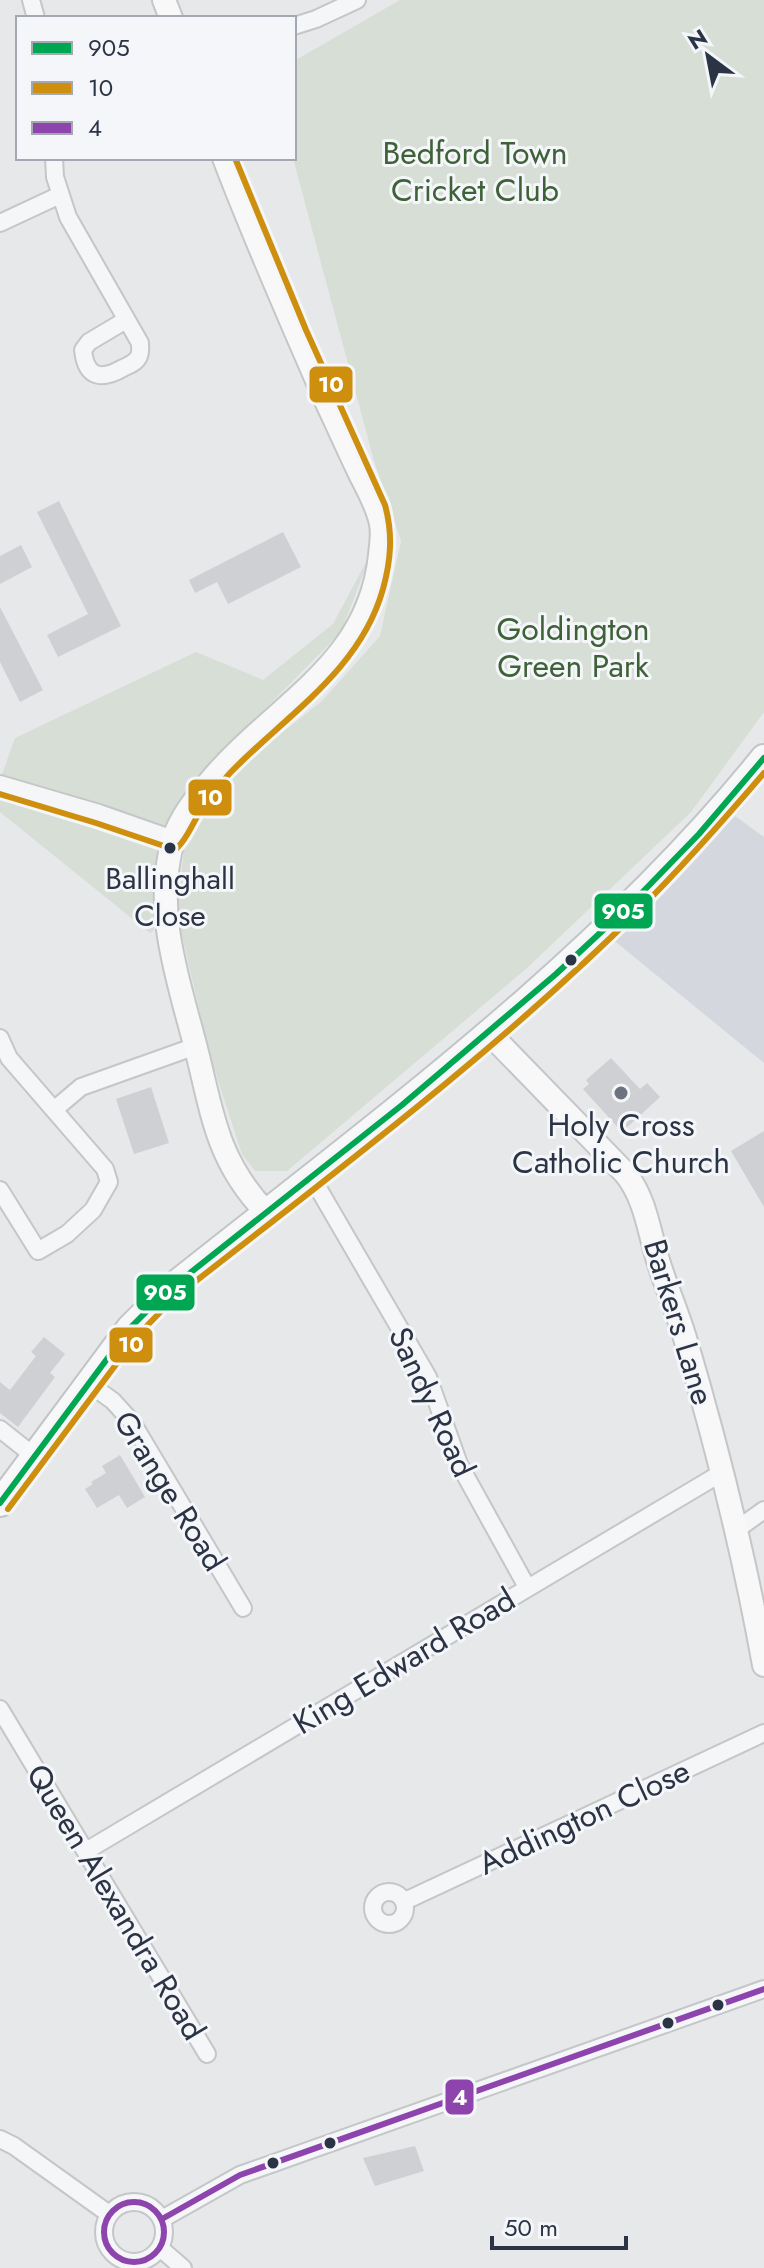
<svg xmlns="http://www.w3.org/2000/svg" width="764" height="2268" font-family="Jost,sans-serif">
  <rect width="100%" height="100%" fill="#e6e8ea"/>
  <path fill="#d4d7dd" d="M735,816L764,837V1063L611,938Z"/>
  <path fill="#d6ded6" d="M400,0H764V712L691,812L527,968L287,1171H255L242,1154L210,1056L177,914L184,849L207,803L241,764L321,702L380,636L401,541L374,461L293,158L294,61Z
    M372,551L341,632L199,776L177,808L158,927L150,933L0,812V780L15,738L196,652L263,680L333,624Z"/>
  <path fill="#ced0d3" d="M59,501L121,626L58,657L47,635L88,614L37,512Z
    M283,532L301,567L228,604L217,582L195,593L189,580Z
    M21,545L32,567L0,584V556Z
    M0,607L43,690L20,702L0,662Z
    M611,1058L640,1089L647,1083L660,1097L622,1132L583,1089L589,1084L586,1080Z
    M151,1087L169,1143L134,1154L116,1099Z
    M764,1131V1207L731,1151Z
    M44,1337L65,1354L50,1373L55,1377L18,1427L0,1413V1382L10,1390L36,1356L31,1352Z
    M120,1455L145,1497L127,1508L119,1495L97,1508L85,1489L93,1484L91,1482L106,1473L102,1466Z
    M415,2146L424,2171L375,2186L363,2158Z"/>
  <g fill="none" stroke-linecap="round" stroke-linejoin="round">
    <defs>
      <path id="street" d="M31,0L36,18
        M294,26L316,19L357,0
        M54,158L55,177L68,217L140,343C140,349 141,351 139,356C136,363 129,365 123,368C102,380 86,379 83,350L89,342L126,320
        M0,223L60,195
        M0,784L99,813L173,839
        M0,1038L9,1058L105,1169L109,1182L93,1210L67,1234L38,1251L0,1190
        M55,1109L81,1087L196,1046
        M311,1176L428,1377L459,1464L527,1587
        M88,1383L113,1401L132,1422L243,1608
        M0,1429L34,1456
        M736,1530L764,1510
        M0,1709L207,2054
        M86,1851L723,1472
        M373 1908a16 16 0 1 1 32 0a16 16 0 1 1-32 0Z
        M405,1901L764,1733
        M0,2139L14,2146L109,2214
        M104 2232a30 30 0 1 1 60 0a30 30 0 1 1-60 0Z
        M162,2219L240,2175L764,1989
        M160,2248L183,2268"/>
      <path id="secondary" d="M164,0L171,18
        M224,158C254,237 288,314 322,392C335,420 347,447 360,474C368,490 378,507 381,524C383,533 381,545 380,555C369,665 275,704 211,780C196,798 179,819 173,841C154,907 176,973 193,1037C212,1106 213,1157 266,1212
        M490,1034L625,1173C645,1198 648,1227 657,1257C665,1285 677,1311 685,1338C717,1446 744,1554 764,1665"/>
      <path id="primary" d="M0,1503L130,1328L166,1292C373,1127 597,965 764,758"/>
    </defs>
    <use href="#street" stroke="#c4c6c8" stroke-width="20"/>
    <use href="#secondary" stroke="#c4c6c8" stroke-width="26"/>
    <use href="#primary" stroke="#c2c5c8" stroke-width="30"/>
    <use href="#street" stroke="#f5f6f7" stroke-width="16"/>
    <use href="#secondary" stroke="#f8f8f8" stroke-width="22"/>
    <use href="#primary" stroke="#f8f8f8" stroke-width="26"/>
    <defs>
      <path id="bus-1" d="M0,1503L130,1328L166,1292L402,1105L556,974L629,906L699,834L764,758"/>
      <path id="bus-2" d="M0,794L96,823L170,848H177C186,840 191,827 197,817C206,802 217,787 230,773C286,715 360,671 383,589C391,560 393,534 385,505L306,330L235,158
        M8,1509L138,1335L173,1299C331,1175 494,1054 637,912C682,867 723,821 764,773"/>
      <path id="bus-3" d="M104 2232a30 30 0 1 1 60 0a30 30 0 1 1-60 0Z
        M162,2219L240,2175L764,1989"/>
    </defs>
    <use href="#bus-1" stroke="#f4f6f9" stroke-width="12"/>
    <use href="#bus-2" stroke="#f4f6f9" stroke-width="12"/>
    <use href="#bus-3" stroke="#f4f6f9" stroke-width="12"/>
    <use href="#bus-1" stroke="#00a651" stroke-width="6"/>
    <use href="#bus-2" stroke="#ce8f0e" stroke-width="6"/>
    <use href="#bus-3" stroke="#8e44ad" stroke-width="6"/>
  </g>
  <g fill="#2b3445" stroke="#f4f6f9" stroke-width="3">
    <circle cx="170" cy="848" r="7"/>
    <circle cx="571" cy="960" r="7"/>
    <circle cx="718" cy="2005" r="7"/>
    <circle cx="668" cy="2023" r="7"/>
    <circle cx="330" cy="2143" r="7"/>
    <circle cx="273" cy="2163" r="7"/>
  </g>
  <circle fill="#6c737f" stroke="#f4f6f9" stroke-width="3" cx="621" cy="1093" r="8"/>
  <g text-anchor="middle" stroke-width="6" stroke-linejoin="round" paint-order="stroke">
    <g font-size="30" fill="#2b3445" stroke="#f4f6f9">
      <text x="170" y="889">Ballinghall<tspan x="170" dy="37">Close</tspan></text>
    </g>
    <g font-size="32" fill="#3f6138" stroke="#f4f6f9">
      <text x="475" y="164">Bedford Town<tspan x="475" dy="37">Cricket Club</tspan></text>
      <text x="573" y="640">Goldington<tspan x="573" dy="37">Green Park</tspan></text>
    </g>
    <g font-size="32" fill="#2b3445" stroke="#f4f6f9">
      <text x="621" y="1136">Holy Cross<tspan x="621" dy="37">Catholic Church</tspan></text>
    </g>
    <g font-size="32" fill="#2b3445" stroke="#f4f6f9">
      <text transform="translate(679 1322) rotate(73)" y="11">Barkers Lane</text>
      <text transform="translate(432 1402) rotate(65)" y="11">Sandy Road</text>
      <text transform="translate(170 1491) rotate(58)" y="11">Grange Road</text>
      <text transform="translate(404 1661) rotate(-31)" y="11">King Edward Road</text>
      <text transform="translate(584 1817) rotate(-25)" y="11">Addington Close</text>
      <text transform="translate(116 1902) rotate(59)" y="11">Queen Alexandra Road</text>
    </g>
  </g>
  <g stroke="#f4f6f9" stroke-width="3">
    <rect x="308" y="365" width="46" height="39" rx="8" fill="#ce8f0e"/>
    <rect x="187" y="778" width="46" height="39" rx="8" fill="#ce8f0e"/>
    <rect x="593" y="892" width="61" height="38" rx="8" fill="#00a651"/>
    <rect x="135" y="1273" width="61" height="39" rx="8" fill="#00a651"/>
    <rect x="108" y="1326" width="46" height="38" rx="8" fill="#ce8f0e"/>
    <rect x="444" y="2078" width="31" height="38" rx="8" fill="#8e44ad"/>
  </g>
  <g font-size="22" text-anchor="middle" font-weight="bold" fill="#fff">
    <text x="331" y="392">10</text>
    <text x="210" y="805">10</text>
    <text x="623" y="919">905</text>
    <text x="165" y="1300">905</text>
    <text x="131" y="1352">10</text>
    <text x="460" y="2105">4</text>
  </g>
  <rect x="16" y="16" width="280" height="144" fill="#f4f6f9" stroke="#a4a8b1" stroke-width="2"/>
  <rect x="32" y="42" width="40" height="12" fill="#00a651" stroke="#a4a8b1" stroke-width="2"/>
  <text x="88" y="56" font-size="24" fill="#2b3445">905</text>
  <rect x="32" y="82" width="40" height="12" fill="#ce8f0e" stroke="#a4a8b1" stroke-width="2"/>
  <text x="88" y="96" font-size="24" fill="#2b3445">10</text>
  <rect x="32" y="122" width="40" height="12" fill="#8e44ad" stroke="#a4a8b1" stroke-width="2"/>
  <text x="88" y="136" font-size="24" fill="#2b3445">4</text>
  <g transform="translate(708 56) rotate(328)" stroke="#f4f6f9" stroke-width="6" paint-order="stroke">
  <path d="M0-6L14 30L0 20L-14 30Z" fill="#2b3445"/>
  <text y="-12" font-size="22" font-weight="bold" text-anchor="middle" fill="#2b3445">N</text>
  </g>
  <path d="M492 2236v12h134v-12" fill="none" stroke="#2b3445" stroke-width="4"/>
  <text x="504" y="2236" font-size="24" fill="#2b3445" stroke="#f4f6f9" stroke-width="6" paint-order="stroke">50 m</text>
</svg>
